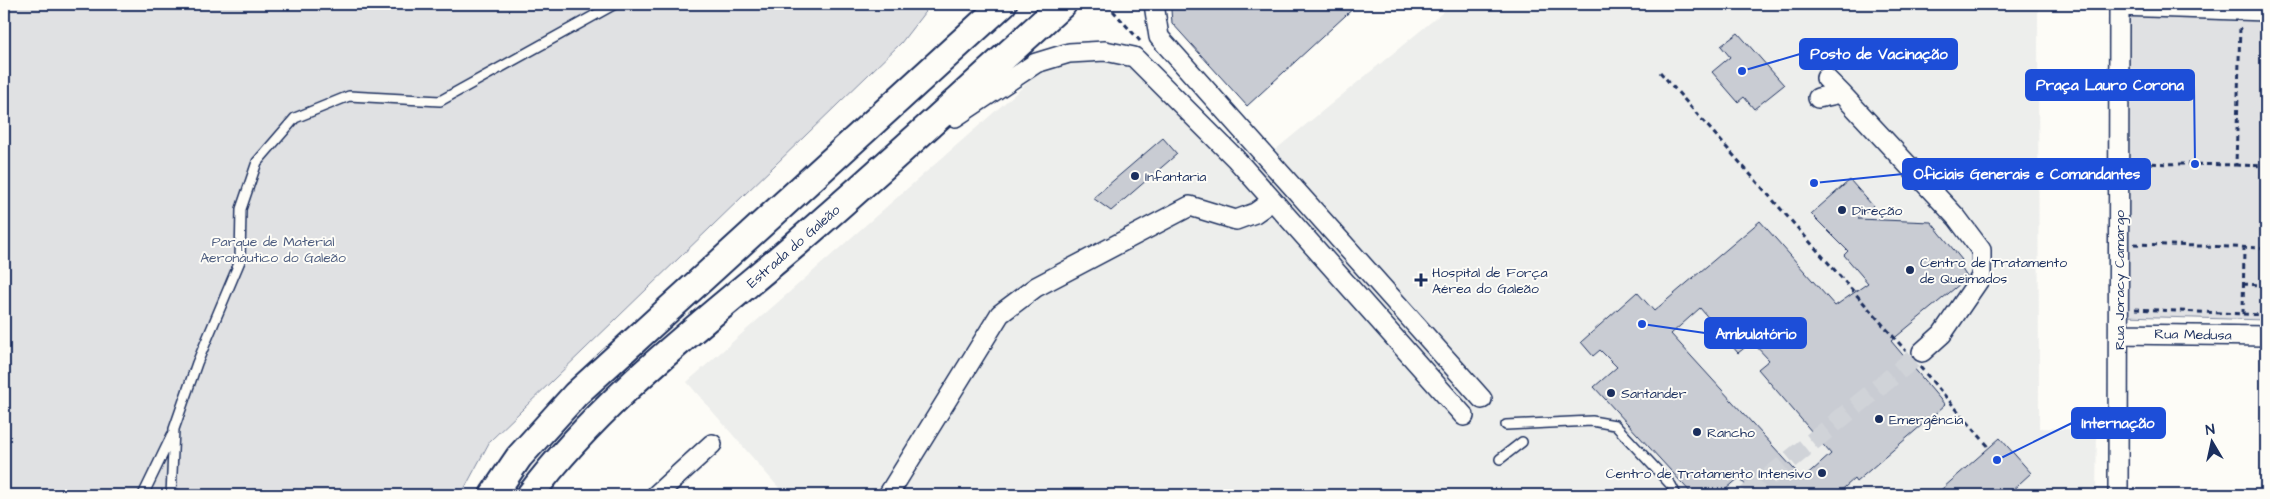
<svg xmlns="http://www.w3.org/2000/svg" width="2270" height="499" font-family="'Architects Daughter',sans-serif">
  <rect width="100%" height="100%" fill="#fdfcf7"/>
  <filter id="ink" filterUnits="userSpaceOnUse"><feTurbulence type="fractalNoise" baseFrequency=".02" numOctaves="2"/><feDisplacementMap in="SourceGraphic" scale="10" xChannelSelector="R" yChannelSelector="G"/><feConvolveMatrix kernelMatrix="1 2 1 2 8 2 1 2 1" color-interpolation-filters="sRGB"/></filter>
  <g filter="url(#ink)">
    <path fill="#edeeec" d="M1453,4H2038L2039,428L2097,430L2096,495H785L687,382L1033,78L1063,61L1100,57L1131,65L1242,177Z"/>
    <path fill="#e0e1e3" stroke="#7e88a0" d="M4,4H931L901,43L490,441L461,495H4Z
      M2126,6L2266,11V320L2123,316Z"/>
    <path fill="#c9ccd3" stroke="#1b2f5e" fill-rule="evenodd" d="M1174,4H1358L1247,106L1172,23L1171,10Z
      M1738,33L1784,85L1754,109L1744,97L1738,102L1712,72L1730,57L1721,46Z
      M1163,138L1177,154L1111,211L1093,198Z
      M1850,180L1873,206L1858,219L1931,222L1962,260L1958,263L1967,277L1966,279L1891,341L1945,405L1856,482L1854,479L1836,495H1755L1739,478L1719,495H1693L1594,387L1617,367L1600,350L1593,356L1581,342L1637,292L1654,311L1760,221L1835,306L1868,283L1844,255L1848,251L1811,214ZM1700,308L1738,353L1752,342L1769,360L1758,369L1831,454L1803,479L1671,334Z
      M2000,438L2031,473L2007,495H1935Z"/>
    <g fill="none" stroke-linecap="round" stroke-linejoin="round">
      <path stroke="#d0d3d8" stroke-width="19" stroke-dasharray="19 9" stroke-linecap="butt" d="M1747,495L1922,352"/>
      <defs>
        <path id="service" d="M1506,425L1592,421L1615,425L1671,485L1676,495
          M1500,459L1522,442
          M143,495L172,435
          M171,495L174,429L197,363L240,261L241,209L257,162L295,118L349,96L440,101L615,4"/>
        <path id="minor" d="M1154,4L1159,37L1482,399
          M2119,6L2266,11
          M1841,93L1957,218L1981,250V277L1942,334L1922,352
          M1818,98L1841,93L1826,78
          M955,117L1036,63L1069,53L1105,51L1134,57L1235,158L1464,416
          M2119,334L2266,336
          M656,495L712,444
          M888,495L1000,314L1036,287L1190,206L1236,220L1255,213L1272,201
          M2118,495L2119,4"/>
        <path id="secondary" d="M493,495L519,457L576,394L1003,4
          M530,495C603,397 704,323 796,244C887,166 974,84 1063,4"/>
      </defs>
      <use href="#service" stroke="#1b2f5e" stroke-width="12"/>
      <use href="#minor" stroke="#1b2f5e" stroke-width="22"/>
      <use href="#secondary" stroke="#1b2f5e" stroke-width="30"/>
      <path stroke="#1b2f5e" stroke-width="3" stroke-dasharray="5 4" stroke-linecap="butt" d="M1107,4L1140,41
        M1660,72L1906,351
        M2134,163L2236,165L2240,26
        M2236,165L2266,166
        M2134,244L2265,248
        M2243,284L2265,285
        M2135,309L2265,315
        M2243,314L2244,247
        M2265,315L2266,168
        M1920,367L1989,447"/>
      <use href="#service" stroke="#fdfcf7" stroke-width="9"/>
      <use href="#minor" stroke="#fdfcf7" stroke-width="19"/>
      <use href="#secondary" stroke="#fdfcf7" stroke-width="26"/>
    </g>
  </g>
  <g fill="#1b2f5e" stroke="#fdfcf7" stroke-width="2">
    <circle cx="1135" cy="176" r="5"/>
    <circle cx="1842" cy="210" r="5"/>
    <circle cx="1910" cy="270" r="5"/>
    <path d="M1418.5 272.5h5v5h5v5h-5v5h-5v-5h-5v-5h5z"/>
    <circle cx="1611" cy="393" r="5"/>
    <circle cx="1879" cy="419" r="5"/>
    <circle cx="1697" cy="432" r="5"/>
    <circle cx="1822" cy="473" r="5"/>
  </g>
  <g text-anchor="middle" stroke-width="4" stroke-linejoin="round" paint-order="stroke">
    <g font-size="14" fill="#1b2f5e" stroke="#fdfcf7" text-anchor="start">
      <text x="1145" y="181">Infantaria</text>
      <text x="1852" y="215">Direção</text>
      <text x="1920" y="267">Centro de Tratamento<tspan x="1920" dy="16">de Queimados</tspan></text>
      <text x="1432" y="277">Hospital de Força<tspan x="1432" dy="16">Aérea do Galeão</tspan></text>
      <text x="1621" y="398">Santander</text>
      <text x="1889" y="424">Emergência</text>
      <text x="1707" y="437">Rancho</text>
      <text x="1812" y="478" text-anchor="end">Centro de Tratamento Intensivo</text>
    </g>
    <g font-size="14" fill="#4c5c7f" stroke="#fdfcf7">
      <text x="273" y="246">Parque de Material<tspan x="273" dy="16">Aeronáutico do Galeão</tspan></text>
    </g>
    <g font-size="14" fill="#1b2f5e" stroke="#fdfcf7">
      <text transform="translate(793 246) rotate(-41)" y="5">Estrada do Galeão</text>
      <text transform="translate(2119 280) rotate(-90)" y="5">Rua Joracy Camargo</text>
      <text transform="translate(2193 334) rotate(1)" y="5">Rua Medusa</text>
    </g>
  </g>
  <path fill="none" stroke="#1d4ed8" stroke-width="2" d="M1742 71L1800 54M2195 164L2194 85M1814 183L1903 174M1642 324L1705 333M1997 460L2072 423"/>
  <g fill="#1d4ed8" stroke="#fdfcf7" stroke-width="2">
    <circle cx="1742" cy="71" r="5"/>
    <circle cx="2195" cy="164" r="5"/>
    <circle cx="1814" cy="183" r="5"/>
    <circle cx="1642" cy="324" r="5"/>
    <circle cx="1997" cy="460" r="5"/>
  </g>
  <g fill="#1d4ed8" stroke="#1d4ed8" stroke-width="2">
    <rect x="1800" y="39" width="157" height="30" rx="5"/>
    <rect x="2026" y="70" width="168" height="30" rx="5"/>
    <rect x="1903" y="159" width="247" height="30" rx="5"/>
    <rect x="1705" y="318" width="101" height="30" rx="5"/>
    <rect x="2072" y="408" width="93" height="30" rx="5"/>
  </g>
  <g font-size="15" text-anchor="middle" font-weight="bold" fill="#fff">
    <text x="1879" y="59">Posto de Vacinação</text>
    <text x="2110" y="90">Praça Lauro Corona</text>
    <text x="2027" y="179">Oficiais Generais e Comandantes</text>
    <text x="1756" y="339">Ambulatório</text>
    <text x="2118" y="428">Internação</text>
  </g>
  <rect width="2270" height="499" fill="none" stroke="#fdfcf7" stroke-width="20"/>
  <rect x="10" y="10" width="2250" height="479" fill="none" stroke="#1b2f5e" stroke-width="2" filter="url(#ink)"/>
  <g transform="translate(2212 442) rotate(351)" stroke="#fdfcf7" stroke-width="4" paint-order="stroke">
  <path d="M0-4L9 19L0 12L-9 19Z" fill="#1b2f5e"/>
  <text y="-8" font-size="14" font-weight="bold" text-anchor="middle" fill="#1b2f5e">N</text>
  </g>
</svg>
